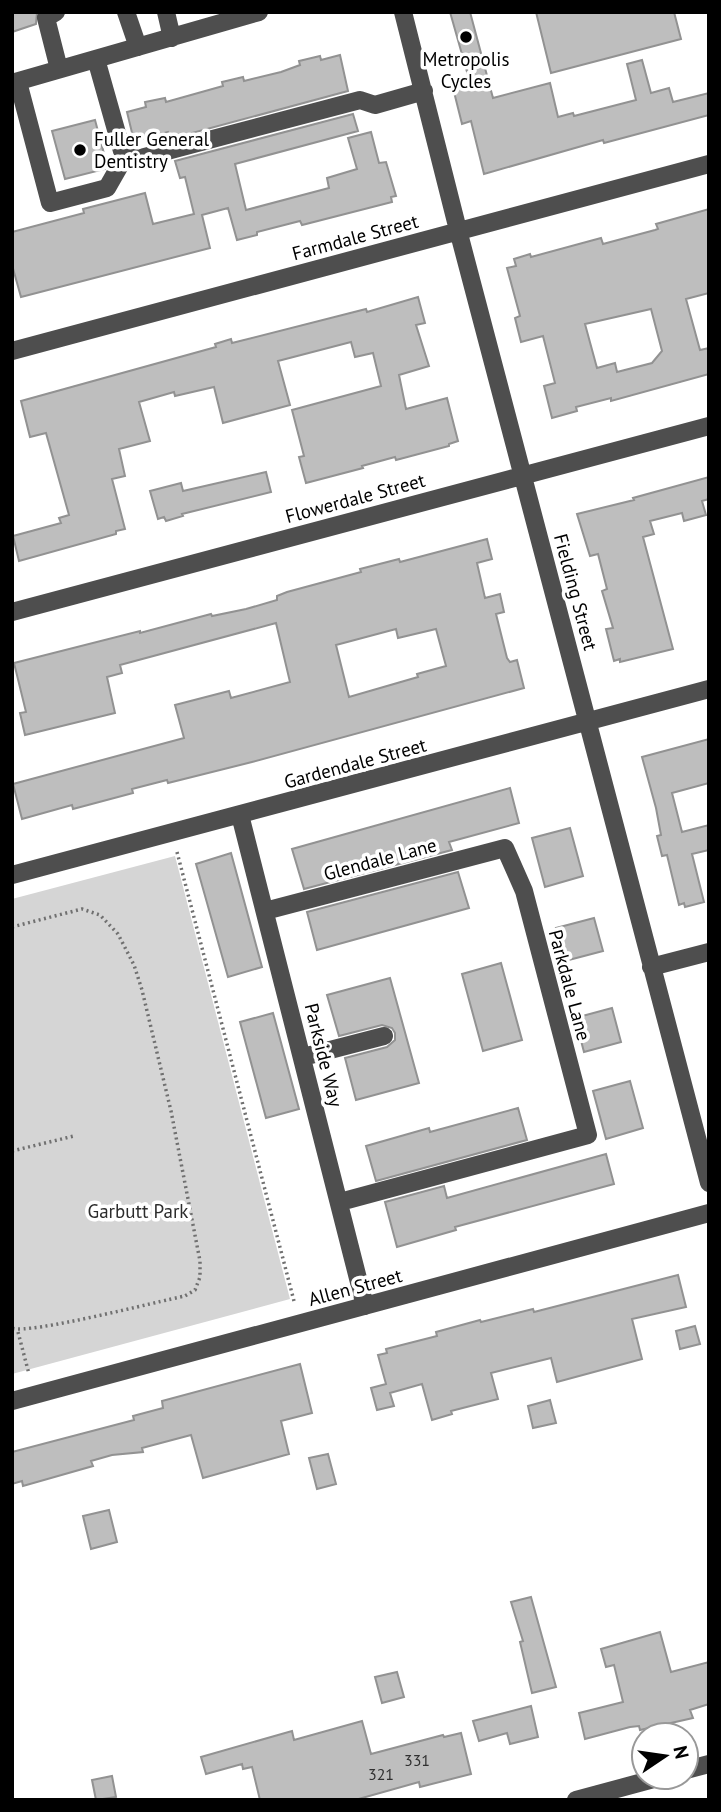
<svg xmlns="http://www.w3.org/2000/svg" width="721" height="1812" font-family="'PT Sans',sans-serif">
  <rect width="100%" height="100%" fill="#fff"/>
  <path fill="#d5d5d5" d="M175,856L290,1299L12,1374V899Z"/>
  <path fill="#bebebe" stroke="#929292" stroke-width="2" fill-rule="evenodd" d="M12,12H37L36,24L12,32Z
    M450,12H470L493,98L550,83L558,117L573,113L574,116L636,100L627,64L642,60L651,93L669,88L673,102L709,93V115L604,143L603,140L484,174L471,121L462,124L452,84L469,79Z
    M536,12H674L681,39L551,73Z
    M340,55L348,91L170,139L168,132L134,141L127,112L146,107L145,102L165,98L166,102L223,86L222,82L243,77L244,81L281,72L300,65L299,61L320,56L321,60Z
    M353,114L358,131L235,164L246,210L329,188L327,178L357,169L348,138L371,132L379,163L386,162L396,196L391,197L392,202L302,225L300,221L257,232V235L237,240L228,208L202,215L210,248L21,297L12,265V232L84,213L83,209L145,193L153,224L194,214L185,177L180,178L175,161Z
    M95,120L107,165L105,169L65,179L52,131Z
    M709,209V293L686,299L700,350L709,348V374L611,401V398L576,407L577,411L552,418L544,386L555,383L543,336L521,342L515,318L520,316L507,268L516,266L514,259L530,254L531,257L601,238L603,244L655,230L658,229L656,224ZM651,309L662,351L652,363L617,372L615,363L597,368L585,324Z
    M418,297L425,323L416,325L429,366L399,375L406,409L447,398L458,441L449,444V446L396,460L395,457L362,466L363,468L306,483L299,457L304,456L292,410L381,386L373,353L355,357L351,342L278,361L290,405L223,423L214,387L175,396L174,392L139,402L150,441L119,449L125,476L112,479L125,529L116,531V534L19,561L13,536L61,523L59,518L69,515L46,433L30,437L21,401L216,347L215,344L231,339L232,343L366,309L367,312Z
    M266,472L271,492L182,514L183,516L166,521L164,517L158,519L150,491L181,483L183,491Z
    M709,477V499L702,501L706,515L684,521L682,513L650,521L654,534L643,537L673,649L620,662V659L614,661L606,629L613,628L602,591L607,589L598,554L590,556L577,514L634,500L633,498Z
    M487,539L492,559L477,563L485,598L500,594L504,612L496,614L507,658L510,662L517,660L524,688L252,762L168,783L167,780L132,789L133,793L73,809L72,805L22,819L13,784L184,738L175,705L229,691L231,698L290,682L276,623L120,665L122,673L107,677L115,713L25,735L20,713L26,712L14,663L140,631V633L211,614L212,616L246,609L277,600V596L287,592L361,572L360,569L399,559L400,562ZM396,629L398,638L436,629L446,666L417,674L418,677L349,697L336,645Z
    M709,739V783L672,793L682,832L709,825V850L692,854L704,902L685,907L684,903L679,905L667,855L662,856L657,836L661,835L656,808L642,757Z
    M510,788L519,823L449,842L452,850L304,889L292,849Z
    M570,828L583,876L545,887L532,838Z
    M231,853L262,967L228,977L196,864Z
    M458,872L469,908L317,950L307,912Z
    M594,918L603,951L565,961L556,928Z
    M501,963L522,1040L483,1051L462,974Z
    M390,978L419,1083L356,1100L345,1058L387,1047L395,1040V1033L392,1028L382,1025L339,1036L327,995Z
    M612,1008L621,1042L584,1052L575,1018Z
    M273,1013L299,1109L266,1118L240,1022Z
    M630,1081L643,1128L606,1139L593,1091Z
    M518,1108L527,1140L376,1181L366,1146L429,1128L430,1132Z
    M606,1154L614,1184L455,1227L456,1230L397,1247L385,1202L444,1186L447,1198Z
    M678,1275L686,1307L632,1319L642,1359L557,1382L551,1358L491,1373L498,1399L451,1411L452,1414L432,1420L422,1384L390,1393L394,1406L377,1410L371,1388L386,1384L378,1355L387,1353L386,1349L437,1336L436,1332L480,1320L481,1322L533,1309L534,1312Z
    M695,1326L700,1344L680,1349L676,1331Z
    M300,1364L312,1413L281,1421L289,1454L203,1478L191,1435L142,1448L143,1452L112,1455L91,1461L93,1466L23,1486L22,1481L12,1484V1452L134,1420L133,1416L163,1408L162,1401Z
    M550,1400L556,1423L533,1428L528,1406Z
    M328,1454L336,1484L317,1489L309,1458Z
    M109,1510L117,1542L91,1549L83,1516Z
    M531,1597L556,1687L532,1693L520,1642L523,1641L511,1602Z
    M660,1632L671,1672L709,1662V1704L690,1710L693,1718L640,1730L639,1726L630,1727L585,1739L579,1713L623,1702L614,1665L606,1667L601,1649Z
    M397,1672L404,1697L382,1703L375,1677Z
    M531,1706L538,1737L510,1744L507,1733L479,1741L473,1721Z
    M362,1721L371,1754L443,1735L444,1737L461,1733L471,1774L420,1787L419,1782L355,1800H260L252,1767L243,1769L242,1764L206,1774L201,1757L292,1731L294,1740Z
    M112,1776L116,1797L96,1800L92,1780Z"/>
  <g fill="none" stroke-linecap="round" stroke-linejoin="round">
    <path stroke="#707070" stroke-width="3.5" stroke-dasharray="2 3.5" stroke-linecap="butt" d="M177,852L294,1301
      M12,927L82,909L100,915L118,934L134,965L142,990L171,1111L200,1261V1277L195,1290L185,1296C159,1301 28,1335 12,1328
      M12,1151L74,1136
      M18,1332L29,1374"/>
    <path stroke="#4e4e4e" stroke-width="18" d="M56,12L46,18L59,69
      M126,12L138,47
      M166,12L172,38
      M403,12L458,230L709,1183
      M96,59L122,151L137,159L360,100L375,105L424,91
      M18,82L50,203L107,188L127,153
      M12,83L259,12
      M12,351L709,164
      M12,612L709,426
      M240,815L365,1306
      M12,875L709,689
      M265,911L505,848L524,891L588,1135L340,1202
      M651,967L709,952
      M303,1057L384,1036
      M12,1401L709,1213
      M686,1770L709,1764
      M576,1800L661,1777"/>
  </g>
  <g fill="#000" stroke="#fff" stroke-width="2.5">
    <circle cx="466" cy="37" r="7"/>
    <circle cx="80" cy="150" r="7"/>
  </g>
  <g text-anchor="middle" stroke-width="7" stroke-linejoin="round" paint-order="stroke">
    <g font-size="16" fill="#303030">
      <text x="417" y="1766">331</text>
      <text x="381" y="1780">321</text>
    </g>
    <g font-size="19" fill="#000" stroke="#fff">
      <text x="466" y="66">Metropolis<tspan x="466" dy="22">Cycles</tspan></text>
      <text x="94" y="146" text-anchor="start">Fuller General<tspan x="94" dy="22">Dentistry</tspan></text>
    </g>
    <g font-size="19" fill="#000" stroke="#fff">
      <text transform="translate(355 237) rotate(-15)" y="7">Farmdale Street</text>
      <text transform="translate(355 498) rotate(-15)" y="7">Flowerdale Street</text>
      <text transform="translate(576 592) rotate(75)" y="7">Fielding Street</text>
      <text transform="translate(355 763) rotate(-15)" y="7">Gardendale Street</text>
      <text transform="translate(380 859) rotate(-15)" y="7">Glendale Lane</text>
      <text transform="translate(570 985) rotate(75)" y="7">Parkdale Lane</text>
      <text transform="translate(324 1055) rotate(76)" y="7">Parkside Way</text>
      <text transform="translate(355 1287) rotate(-15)" y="7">Allen Street</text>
    </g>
    <g font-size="19" fill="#2c2c2c" stroke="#fff">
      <text x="138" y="1218">Garbutt Park</text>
    </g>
  </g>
  <rect width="721" height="1812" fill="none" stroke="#000000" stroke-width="28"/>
  <g transform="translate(665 1756) rotate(77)"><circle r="33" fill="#ffffff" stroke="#999999" stroke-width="2"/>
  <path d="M0-5L12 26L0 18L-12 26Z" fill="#000000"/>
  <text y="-10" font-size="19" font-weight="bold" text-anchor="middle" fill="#000000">N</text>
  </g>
</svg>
